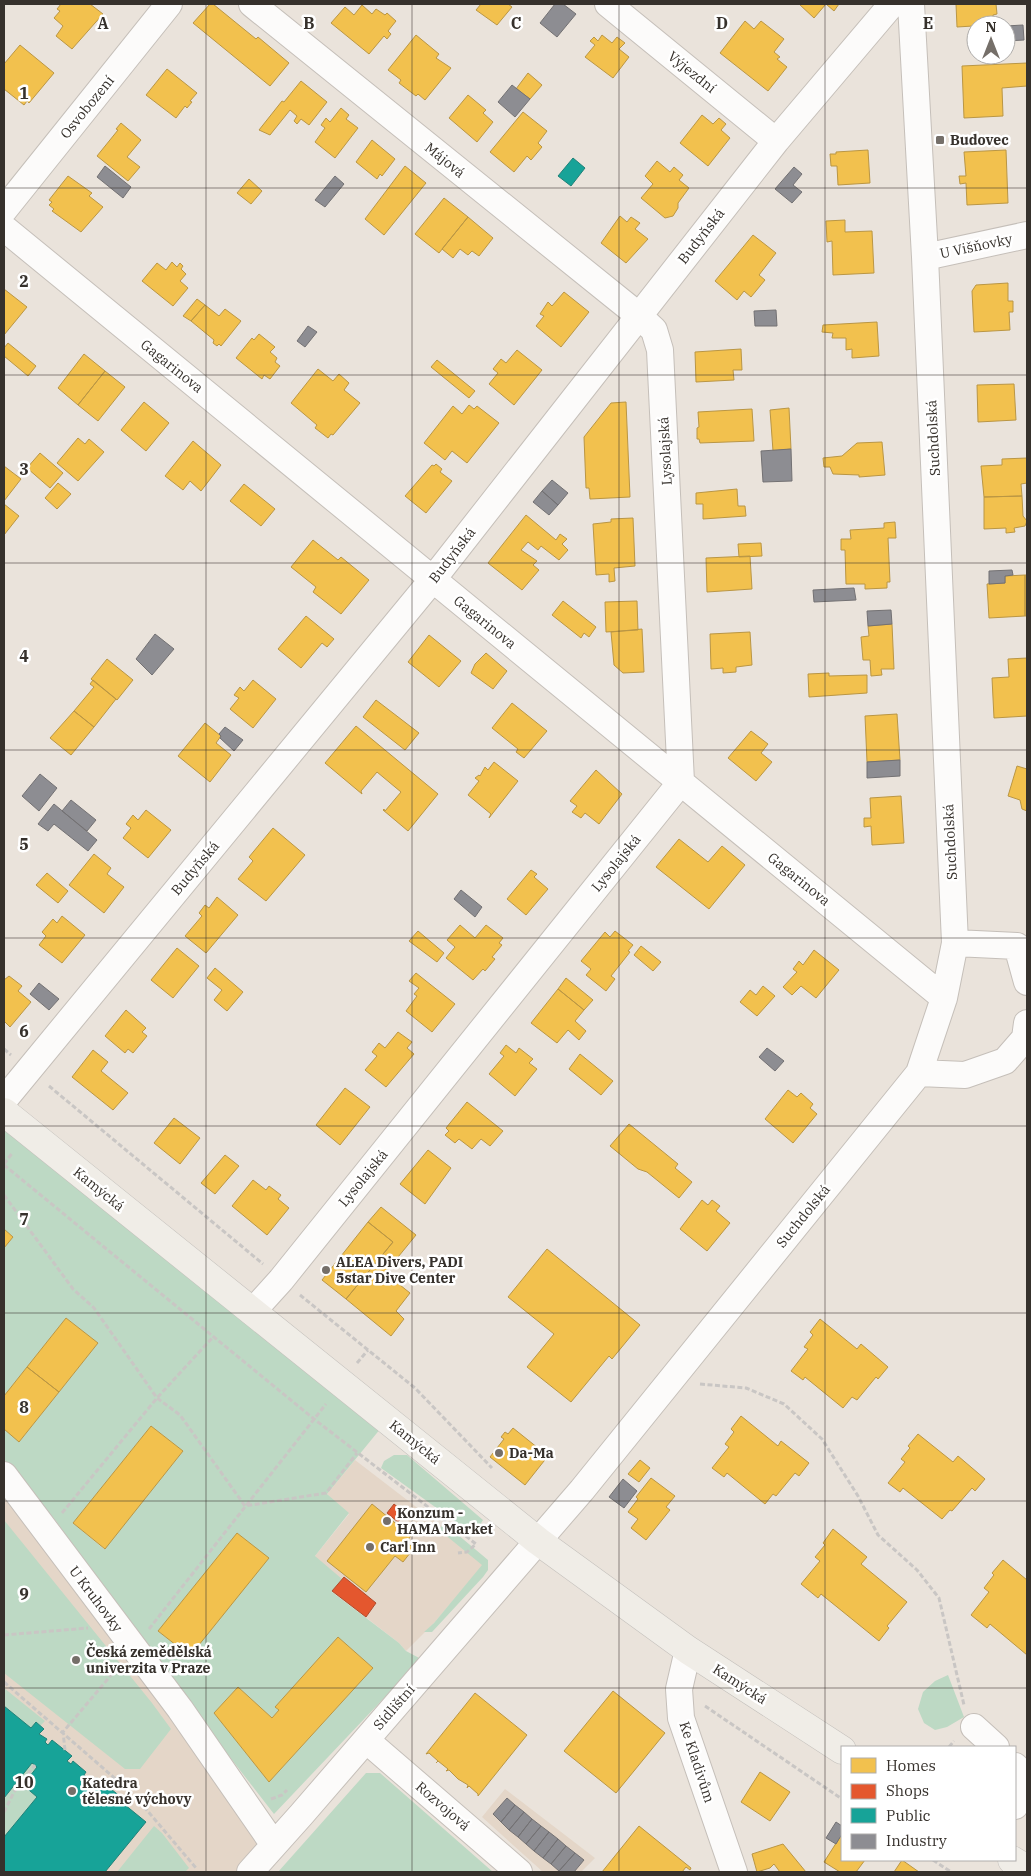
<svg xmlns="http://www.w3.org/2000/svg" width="1031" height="1876" font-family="'IBM Plex Serif',serif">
  <rect width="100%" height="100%" fill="#eae3db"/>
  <path fill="#e4d6c8" d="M355,1460L441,1526L439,1529L483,1565L434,1623L406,1651L399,1643L332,1591L315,1556L349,1514L327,1494Z
    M4,1477L291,1842L265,1872H4Z
    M505,1789L595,1858L581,1872H543L482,1817Z"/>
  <path fill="#bdd9c4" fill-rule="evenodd" d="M4,1123L381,1428L327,1494L349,1513L315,1556L342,1579L332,1592L399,1643L406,1651L421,1659L274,1814L145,1648L56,1521L4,1459V1429L20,1441L98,1343L66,1318L4,1396V1248L13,1237L4,1229ZM151,1426L183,1451L104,1549L73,1523ZM237,1533L268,1558L190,1656L158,1631ZM338,1637L373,1668L269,1782L214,1713L238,1687L272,1718L279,1710L275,1707Z
    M394,1455H407L483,1520L474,1535L381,1468L384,1461Z
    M4,1520L152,1703L171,1729L140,1769H125L4,1673Z
    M445,1524L488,1560V1570L483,1577L432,1632H424L434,1623L482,1565L438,1529Z
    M948,1675L964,1717L947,1727L935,1730L924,1723L918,1709L923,1692L935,1681Z
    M4,1688L45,1721L40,1726L35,1722L31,1728L4,1706Z
    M32,1763L37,1767L23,1785L37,1797L4,1837V1798Z
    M366,1773H380L493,1872H278Z
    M154,1826L162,1833L189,1868L185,1872H117Z"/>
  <path fill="#f2c14e" stroke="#ba9644" d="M61,4H90L103,14L72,49L56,36L63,26L54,18L60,11L57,9Z
    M210,4H213L256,39L258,37L289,63L270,86L193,23Z
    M481,4H508L512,7L497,25L476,10Z
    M799,4H839L834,11L826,4L814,18Z
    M956,4H996L997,14L993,15V22L989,23V25L957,27Z
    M362,5L372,14L376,9L385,15L387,13L396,21L388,31L391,34L387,39L384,36L369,54L331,23L345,7L354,15Z
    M745,21L754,29L761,21L784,39L774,52L780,57L777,59L787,67L768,91L720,53Z
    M416,35L439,54L436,58L451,68L425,100L418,94L416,96L399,83L401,80L388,70Z
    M602,35L612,43L617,37L625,43L619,49L629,57L613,78L585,57L595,45L590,41L594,37L598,41Z
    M20,45L54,73L29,103L27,101L24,105L4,89V64Z
    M1027,63V86L1002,88L1003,116L964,118L962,66Z
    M167,69L197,93L190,101L192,102L187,108L185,106L176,118L146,95Z
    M528,73L542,85L530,99L516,89Z
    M301,81L327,102L309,125L301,119L297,124L294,121L297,116L290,110L270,135L259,130L282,101L284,102Z
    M468,95L486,110L483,113L493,122L477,142L449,118Z
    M341,108L349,115L346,119L358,128L335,158L315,142L325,128L321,125L326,118L330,122Z
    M523,112L547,131L538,143L542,147L531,160L527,156L514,172L490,152Z
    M702,115L713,124L719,118L726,124L721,130L730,138L708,166L680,143Z
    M121,123L141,140L127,157L140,167L128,181L97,156L118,130L116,129Z
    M372,140L395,159L382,176L380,174L377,179L356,162Z
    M868,150L870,183L838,185L837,166H831L830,154H836V152Z
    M1006,150L1008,203L967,205L966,183L960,184L959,176H966L964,152Z
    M657,161L670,172L674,167L683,175L679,180L689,188L678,203V208L673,216L665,218L641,198L653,184L645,176Z
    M405,166L426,183L384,235L365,219Z
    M68,176L92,193L89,196L103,207L81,232L52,211L54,209L49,205L52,202L49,200Z
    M249,179L262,191L251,204L237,193Z
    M444,198L468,217L439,253L415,234Z
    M620,216L627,222L631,217L640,223L635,229L648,239L626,263L601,243Z
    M468,217L493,238L479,256L472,251L468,255L460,249L453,258L442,249Z
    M845,220V232L872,231L874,273L833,275L832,241L827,242L826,221Z
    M753,235L776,253L759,275L765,280L751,297L744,291L737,300L715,281Z
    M172,262L177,267L180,263L183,266L181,269L186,274L180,281L188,288L173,306L142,281L157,263L166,270Z
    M1008,283V301H1013V312H1009L1010,330L974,332L972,291L976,285Z
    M4,289L27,307L4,335Z
    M564,292L589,312L561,347L536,326L544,316L540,314L548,302L552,306Z
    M197,299L205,305L191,321L183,316Z
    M205,305L219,316L225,309L241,321L221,346L219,344L217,346L213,343L214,340L191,321Z
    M877,322L879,356L852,358V349L846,350V338H832L833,333L822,332L823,325Z
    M259,334L275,347L270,352L277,358L275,362L280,366L270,379L264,375L262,379L236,358L252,338L254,340Z
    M8,343L36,366L28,376L4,356V348Z
    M741,349L742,370H733L734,380L696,382L695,352Z
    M517,350L542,370L514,405L489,384L498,373L493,369L501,359L506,363Z
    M84,354L105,371L78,405L58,388Z
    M437,360L475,391L469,398L431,367Z
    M318,369L333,381L339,374L349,383L344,390L360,403L333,435L331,434L328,438L315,428L317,425L291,403Z
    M105,371L125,387L98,421L78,405Z
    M1014,384L1016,420L978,422L977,385Z
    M144,402L169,423L146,451L121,430Z
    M626,402L630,497L590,499L589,488H586L584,437L611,403Z
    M469,405L474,409L477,406L499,423L467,463L452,451L445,460L424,443L453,406L462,414Z
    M789,408L791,449L773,451L770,410Z
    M752,409L754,441L700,443L699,439H697V428L699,427L698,412Z
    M78,438L85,444L89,439L104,452L78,481L57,463Z
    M193,441L221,465L201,491L190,481L183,490L165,476Z
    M882,442L885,475L859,477V475L833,474L830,467H824L823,458L842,456L857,443Z
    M40,453L63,473L50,488L27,468Z
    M1027,458V483L1021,484L1022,496L984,497L981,466L1002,465V459Z
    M436,464L442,469L440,472L452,481L426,513L405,496L432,465L434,466Z
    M4,466L21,479L4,501Z
    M58,483L71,494L57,509L45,498Z
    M244,484L275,509L261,526L230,501Z
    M737,489L738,506H745L746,516L703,519V504H696V493Z
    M1022,496L1023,516L1027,521L1025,526L1014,528L1015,532L1006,533V528L984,529V497Z
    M4,504L19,516L4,535Z
    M526,515L556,540L560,534L567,539L562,544L568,550L559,560L541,546L538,550L528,542L521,550L537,561L533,565L539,570L522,590L488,563Z
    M633,518L635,566L614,568L615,581L609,582V574L596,575L593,524L611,522V519Z
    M895,522L896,538H888L890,582H887V588L865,589V584H846L845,550H841V539H851L850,530L884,528V523Z
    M313,540L338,560L341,557L369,580L341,614L313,592L316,587L291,567Z
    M761,543L762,556L739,557L738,544Z
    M750,556L752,589L707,592L706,558Z
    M1025,575V616L989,618L987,584L1005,583V576Z
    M1025,575H1027V616H1025Z
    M563,601L596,627L589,637L584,633L581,638L552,615Z
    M637,601L638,630L606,632L605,602Z
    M306,616L334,639L327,647L322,643L301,668L278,649Z
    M892,624L894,669H881L882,675L871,676L870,660H863L861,637L869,636L868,626Z
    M642,629L644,672L623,673L614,665L611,632Z
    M750,632L752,665L736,667V672L723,673V668L711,669L710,634Z
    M429,635L461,661L439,687L408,662Z
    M486,653L507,671L493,689L471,673L475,664Z
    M1027,658V716L994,718L992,678L1009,677L1008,659Z
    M107,659L133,680L117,700L91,679Z
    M829,673V676L867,675V693L809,697L808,674Z
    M93,680L116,699L94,727L74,711L94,687L90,684Z
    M253,680L276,699L253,728L230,709L239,698L234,695L240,687L244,691Z
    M376,700L419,733L405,750L363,717Z
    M512,703L547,731L524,758L516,752L518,749L492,728Z
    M74,711L94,727L71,755L50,738Z
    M897,714L900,760L867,762L865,716Z
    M205,723L221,736L216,743L231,755L210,782L178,756Z
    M356,726L438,794L408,831L383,810L384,809L385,811L401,792L377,772L361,791L362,794L325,763Z
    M751,731L768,744L761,753L772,762L756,781L728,758Z
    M494,762L518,781L489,818L491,814L468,795L479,781L475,778L479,775L480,776L485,767L488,770Z
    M1017,766L1027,769V811L1022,809L1020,800L1008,796Z
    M596,770L622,794L599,824L585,813L581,818L572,812L577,806L570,801Z
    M901,796L904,843L872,845L871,826L864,827V818H871L870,798Z
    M146,810L171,830L148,858L123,838L131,828L126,824L133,815L138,820Z
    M273,828L305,855L266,901L238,879L253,861L249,857Z
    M679,839L708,862L722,846L745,865L709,909L656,867Z
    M94,854L111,868L107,874L124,887L104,913L69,885Z
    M531,870L537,874L534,877L548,889L526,915L507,899Z
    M47,873L68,891L58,903L36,885Z
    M217,897L238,915L206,953L185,936L202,916L199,913L205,905L209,908Z
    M62,916L85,935L62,963L39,945L46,936L42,932L53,919L57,923Z
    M460,925L475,938L486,925L503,938L499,943L502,945L492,957L495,959L485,971L483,969L473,980L446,958L455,947L447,940Z
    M418,931L444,953L437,962L409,941Z
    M615,931L633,945L628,951L630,952L611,976L615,979L606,991L586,975L591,969L581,961L605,932L610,937Z
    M641,946L661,962L653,971L634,955Z
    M177,948L199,966L173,998L151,980Z
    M814,950L839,970L816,998L801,986L792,995L783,987L797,972L793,969L799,961L803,965Z
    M215,968L243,992L227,1011L214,1000L222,990L207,978Z
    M416,973L455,1004L432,1032L406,1011L417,996L414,994L419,988L409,981Z
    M9,976L22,986L18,991L31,1002L10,1027L4,1021V980Z
    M566,978L593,1000L584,1010L558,989Z
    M763,986L775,996L757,1016L740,1002L750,990L756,995Z
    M558,989L584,1010L575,1021L586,1031L579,1040L568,1030L557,1043L531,1023Z
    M126,1010L146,1028L142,1032L147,1036L133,1053L128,1049L125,1053L105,1036Z
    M398,1032L412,1042L407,1048L414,1054L386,1087L365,1070L377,1056L372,1052L379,1043L385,1048Z
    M506,1045L516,1053L519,1048L533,1059L529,1063L537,1069L515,1096L489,1074L504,1056L500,1053Z
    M93,1050L108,1062L101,1071L128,1093L113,1110L72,1077Z
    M580,1054L613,1081L601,1095L569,1069Z
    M345,1088L370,1107L340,1145L316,1125Z
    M788,1090L797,1097L801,1093L813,1104L810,1108L817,1114L793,1143L765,1119Z
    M467,1102L503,1131L490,1146L481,1139L472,1149L459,1139L455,1143L445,1135L449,1131L446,1128Z
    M174,1118L200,1138L180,1164L154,1143Z
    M629,1124L678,1164L675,1168L692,1182L679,1198L647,1172L638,1169L610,1146Z
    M428,1150L451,1168L425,1204L400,1184Z
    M225,1155L239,1166L215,1194L201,1183Z
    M253,1180L266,1190L269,1186L281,1195L278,1199L289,1208L267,1235L232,1206Z
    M702,1200L708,1205L712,1200L720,1206L716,1211L730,1223L707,1251L680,1229Z
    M381,1207L416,1235L385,1273L410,1293L396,1311L404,1319L391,1336L346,1299L393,1242L368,1222Z
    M368,1222L393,1242L346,1299L322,1280Z
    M4,1229L13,1237L4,1248Z
    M547,1249L640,1325L612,1359L609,1356L571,1402L527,1367L554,1334L508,1297Z
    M66,1318L98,1343L59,1392L27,1367Z
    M820,1319L857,1349L861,1344L888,1367L878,1379L876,1377L857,1400L852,1397L843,1408L805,1377L803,1380L791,1371L808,1349L804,1347L813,1335L810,1332Z
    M27,1367L59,1392L19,1442L4,1429V1396Z
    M741,1416L778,1446L781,1441L809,1463L799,1476L795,1473L776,1496L773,1494L765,1504L727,1473L724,1477L712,1468L729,1447L725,1444L734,1432L731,1429Z
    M151,1426L183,1451L105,1549L73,1523Z
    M513,1428L548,1456L525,1485L490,1457L504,1439L501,1437L505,1432L508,1434Z
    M918,1434L953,1462L958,1456L985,1479L975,1491L972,1488L952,1511L950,1510L942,1519L903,1488L900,1492L888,1483L905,1462L901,1459L910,1448L908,1446Z
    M640,1460L650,1468L639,1482L628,1474Z
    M651,1478L675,1496L666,1507L670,1510L646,1540L631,1528L638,1519L628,1512L638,1499L636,1497Z
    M372,1504L411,1536L406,1542L414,1548L403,1562L395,1556L366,1592L327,1561Z
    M833,1529L867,1557L861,1564L907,1602L887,1626L889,1628L879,1641L821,1594L818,1598L801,1584L820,1561L815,1557L825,1545L823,1543Z
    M237,1533L269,1558L190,1656L158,1631Z
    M1003,1560L1027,1580V1655L990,1624L987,1628L971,1615L989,1592L984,1588L994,1575L992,1573Z
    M338,1637L373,1668L269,1782L214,1713L238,1687L272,1718L279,1710L275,1707Z
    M613,1691L665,1733L616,1793L564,1751Z
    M475,1693L527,1735L478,1796V1794L469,1786L467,1788L468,1785L458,1779L449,1770L446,1771L448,1769L438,1761L436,1763L438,1761L429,1753L426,1754Z
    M760,1772L790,1792L770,1821L741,1802Z
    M639,1826L691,1868L690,1870L686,1867L682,1872H602Z
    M842,1834V1860H865L856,1872H840L824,1862Z
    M783,1844L806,1872H780L774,1864L770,1868L757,1872L752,1854Z
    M902,1860L919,1872H894Z"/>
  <path fill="#e4572e" stroke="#b04c2d" d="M394,1504L405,1513L398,1522L387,1513Z
    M344,1577L376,1603L366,1617L332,1591Z"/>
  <path fill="#17a398" stroke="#208178" d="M573,158L585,168L571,186L558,176Z
    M4,1706L31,1728L36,1722L44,1729L39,1734L47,1739L45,1742L48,1745L52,1740L72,1756L67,1761L71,1764L73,1761L86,1772L84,1775L92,1781L97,1778L121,1797L119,1800L146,1822L105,1872H4V1837L37,1797L23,1785L37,1767L32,1763L4,1798Z"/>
  <path fill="#8d8d92" stroke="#737173" d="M555,4H563L576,14L557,37L540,23Z
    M1023,25L1024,40L1006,41V26Z
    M512,85L530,99L515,117L498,102Z
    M105,166L131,187L123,198L97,177Z
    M794,167L802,174L793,185L802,192L792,203L775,189Z
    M335,176L344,184L325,207L315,200Z
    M776,310L777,326H755L754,311Z
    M308,326L317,332L305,347L297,341Z
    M791,449L792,481L763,482L761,451Z
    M552,480L568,493L558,505L542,491Z
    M542,491L558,505L549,515L533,502Z
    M1012,570L1013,575L1005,576V583L989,584V571Z
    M854,588L856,600L814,602L813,590Z
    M891,610L892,624L868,626L867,611Z
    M155,634L174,649L152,675L136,659Z
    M225,727L243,740L234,751L220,738L221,736L219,734Z
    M900,760V776L867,778V762Z
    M40,774L57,788L39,811L22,796Z
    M71,800L96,820L87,831L62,811Z
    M54,804L97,840L88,851L54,824L48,831L38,824Z
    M461,890L482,907L475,917L454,899Z
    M39,983L59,999L49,1010L30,994Z
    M767,1048L784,1061L775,1071L759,1057Z
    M623,1479L637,1491L624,1508L609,1497Z
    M507,1798L515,1805L501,1822L493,1814Z
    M515,1805L524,1812L509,1830L501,1822Z
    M524,1812L532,1819L518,1837L509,1830Z
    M532,1819L541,1826L526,1844L518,1837Z
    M836,1822L842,1826V1834L836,1844L826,1838Z
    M541,1826L549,1832L534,1851L526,1844Z
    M549,1832L558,1839L543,1858L534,1851Z
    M558,1839L566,1846L551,1864L543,1858Z
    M566,1846L575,1853L559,1871L551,1864Z
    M575,1853L584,1860L574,1872H561L559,1871Z"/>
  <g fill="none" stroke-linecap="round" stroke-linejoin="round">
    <defs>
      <path id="minor" d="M608,4L776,141
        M4,210L169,4
        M4,228L944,998
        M925,257L1027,235
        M955,943L1017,946
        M1017,946L1027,982
        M919,1073L965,1075L1005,1061L1025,1038L1027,1023
        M4,1100L433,579L776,141L892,4
        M252,1312L281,1280L681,782L660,350L654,330L638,315L252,4
        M4,1475L180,1709L274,1845
        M688,1650L679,1689L681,1718L734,1872
        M974,1727L996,1747
        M366,1740L519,1872
        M1015,1766L1027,1778
        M1015,1806L1027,1786
        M250,1872L301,1815L582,1490L919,1073L944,998L955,943L925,257L911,4"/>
      <path id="major" d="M4,1112L538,1541L688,1650L842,1750
        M1012,1860L1027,1869"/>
    </defs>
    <use href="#minor" stroke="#c5bfb9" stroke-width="28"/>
    <use href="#major" stroke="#c4c0bc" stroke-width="29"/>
    <path stroke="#c9c6c4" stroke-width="3" stroke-dasharray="5 2.5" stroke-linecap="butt" d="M4,1049L11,1055
      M49,1086L263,1264
      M4,1164L13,1152
      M4,1165L314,1419L476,1544L467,1552L458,1553
      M4,1195L73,1289L94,1308L157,1398L180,1415L245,1506L326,1493L357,1453
      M300,1295L415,1388L492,1468
      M357,1363L368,1350
      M700,1384L746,1388L784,1404L822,1439L858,1496L878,1535L917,1570L939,1598L964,1705
      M62,1513L157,1398L213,1337
      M149,1629L326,1404
      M4,1635L88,1628
      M4,1682L134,1795L196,1868
      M705,1706L842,1799
      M949,1747L954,1741
      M65,1750L63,1732L118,1667
      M271,1799L282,1795L287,1790
      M4,1812L14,1792L35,1765
      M933,1860L951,1872"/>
    <use href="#minor" stroke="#fcfbfa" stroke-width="26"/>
    <use href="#major" stroke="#f0ede7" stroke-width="28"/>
  </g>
  <path fill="none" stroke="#36312c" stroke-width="1" stroke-opacity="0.55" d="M206,4V1872M412,4V1872M619,4V1872M825,4V1872M4,188H1027M4,375H1027M4,563H1027M4,750H1027M4,938H1027M4,1126H1027M4,1313H1027M4,1501H1027M4,1688H1027"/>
  <g fill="#756f69" stroke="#fff" stroke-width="2">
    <rect x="935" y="135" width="10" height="10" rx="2.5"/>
    <circle cx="326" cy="1270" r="5"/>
    <circle cx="499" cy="1453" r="5"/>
    <circle cx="387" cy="1521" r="5"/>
    <circle cx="370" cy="1547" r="5"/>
    <circle cx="76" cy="1660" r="5"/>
    <circle cx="72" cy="1791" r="5"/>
  </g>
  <g text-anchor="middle" stroke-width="5" stroke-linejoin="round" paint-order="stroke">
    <g font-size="14" fill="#36312c" stroke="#fff">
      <text transform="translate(692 72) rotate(39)" y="5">Výjezdní</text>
      <text transform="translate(87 107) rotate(-51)" y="5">Osvobození</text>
      <text transform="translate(445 160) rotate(39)" y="5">Májová</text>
      <text transform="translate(701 236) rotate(-52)" y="5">Budyňská</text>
      <text transform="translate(976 246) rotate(-12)" y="5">U Višňovky</text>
      <text transform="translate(172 366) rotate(39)" y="5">Gagarinova</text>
      <text transform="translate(933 438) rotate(-93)" y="5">Suchdolská</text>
      <text transform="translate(665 451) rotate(-93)" y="5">Lysolajská</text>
      <text transform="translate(452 555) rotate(-52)" y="5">Budyňská</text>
      <text transform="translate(485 622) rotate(39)" y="5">Gagarinova</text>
      <text transform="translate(950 842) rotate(-93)" y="5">Suchdolská</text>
      <text transform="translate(616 863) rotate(-51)" y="5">Lysolajská</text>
      <text transform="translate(195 868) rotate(-50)" y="5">Budyňská</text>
      <text transform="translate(799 879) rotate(39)" y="5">Gagarinova</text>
      <text transform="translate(363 1178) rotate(-51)" y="5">Lysolajská</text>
      <text transform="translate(99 1189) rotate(39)" y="5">Kamýcká</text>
      <text transform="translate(803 1216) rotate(-51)" y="5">Suchdolská</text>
      <text transform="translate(415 1442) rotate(39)" y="5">Kamýcká</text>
      <text transform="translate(96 1599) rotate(53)" y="5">U Kruhovky</text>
      <text transform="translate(740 1684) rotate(33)" y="5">Kamýcká</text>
      <text transform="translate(394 1707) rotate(-49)" y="5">Sídlištní</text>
      <text transform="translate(697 1762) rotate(72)" y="5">Ke Kladivům</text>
      <text transform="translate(443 1806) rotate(41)" y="5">Rozvojová</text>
    </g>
    <g font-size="14" font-weight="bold" fill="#36312c" stroke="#fff" text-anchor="start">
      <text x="950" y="145">Budovec</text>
      <text x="336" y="1267">ALEA Divers, PADI<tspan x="336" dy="16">5star Dive Center</tspan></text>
      <text x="509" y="1458">Da-Ma</text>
      <text x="397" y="1518">Konzum -<tspan x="397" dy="16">HAMA Market</tspan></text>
      <text x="380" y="1552">Carl Inn</text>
      <text x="86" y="1657">Česká zemědělská<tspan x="86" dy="16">univerzita v Praze</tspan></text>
      <text x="82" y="1788">Katedra<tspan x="82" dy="16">tělesné výchovy</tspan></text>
    </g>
  </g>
  <g font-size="16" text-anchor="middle" font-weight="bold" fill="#36312c" stroke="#fff" stroke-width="5" stroke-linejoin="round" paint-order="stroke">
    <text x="103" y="29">A</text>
    <text x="309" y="29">B</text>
    <text x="516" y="29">C</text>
    <text x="722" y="29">D</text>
    <text x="928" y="29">E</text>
    <text x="24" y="99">1</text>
    <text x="24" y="287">2</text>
    <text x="24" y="475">3</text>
    <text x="24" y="662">4</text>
    <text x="24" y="850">5</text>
    <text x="24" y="1037">6</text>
    <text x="24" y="1225">7</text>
    <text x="24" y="1413">8</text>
    <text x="24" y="1600">9</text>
    <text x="24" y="1788">10</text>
  </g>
  <rect width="1031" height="1876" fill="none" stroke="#36312c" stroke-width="10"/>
  <rect x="841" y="1746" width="175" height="115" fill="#ffffff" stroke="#afadab"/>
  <rect x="851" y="1758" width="25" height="15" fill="#f2c14e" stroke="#afadab"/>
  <text x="886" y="1771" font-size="15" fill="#36312c">Homes</text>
  <rect x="851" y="1784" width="25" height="15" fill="#e4572e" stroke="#afadab"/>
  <text x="886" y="1796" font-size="15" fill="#36312c">Shops</text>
  <rect x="851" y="1808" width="25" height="15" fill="#17a398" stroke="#afadab"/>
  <text x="886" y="1821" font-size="15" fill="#36312c">Public</text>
  <rect x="851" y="1834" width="25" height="15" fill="#8d8d92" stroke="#afadab"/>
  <text x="886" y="1846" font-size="15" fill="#36312c">Industry</text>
  <g transform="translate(991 40)"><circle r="24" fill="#ffffff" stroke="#afadab"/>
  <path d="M0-4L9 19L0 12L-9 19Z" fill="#756f69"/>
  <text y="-8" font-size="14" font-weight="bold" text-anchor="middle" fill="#36312c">N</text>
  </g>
</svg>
